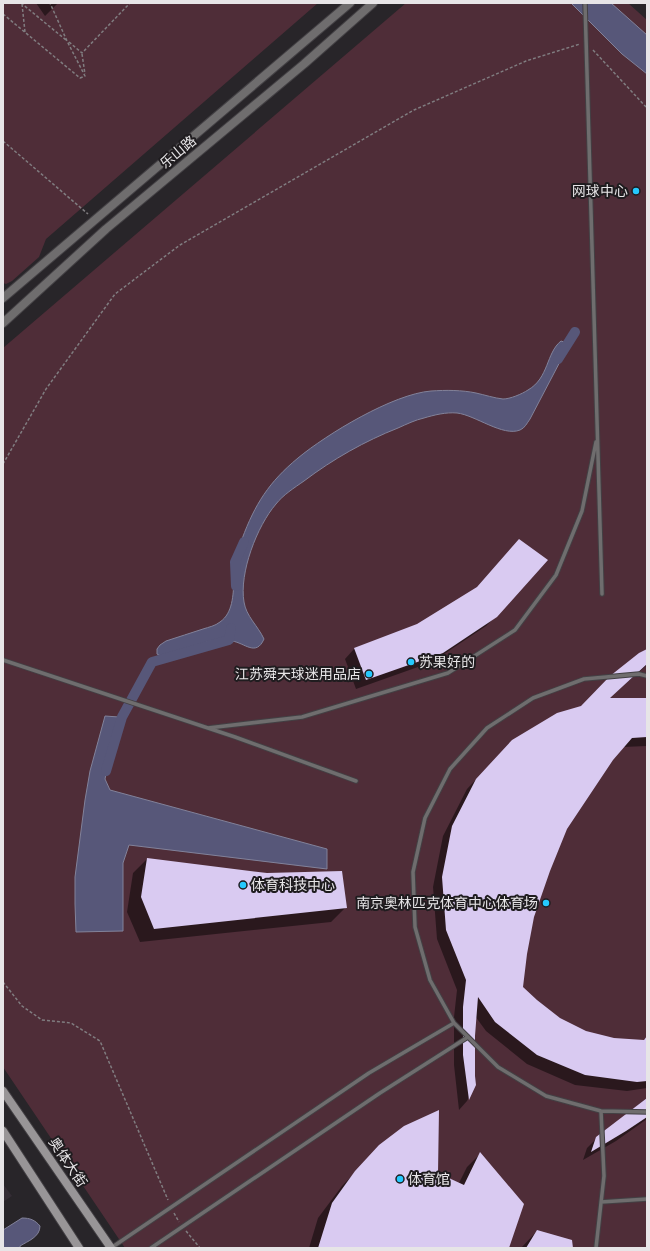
<svg xmlns="http://www.w3.org/2000/svg" width="650" height="1251" font-family="'PT Sans Narrow','Noto Sans SC',sans-serif">
  <rect width="100%" height="100%" fill="#282529"/>
  <path fill="#342d35" d="M3,1184L12,1196L3,1202Z"/>
  <path fill="#4f2d38" d="M3,3H318L46,239L39,257L12,281L6,284L3,283Z
    M406,3H628L647,20V1248H125L3,1067V348Z"/>
  <path fill="#575779" stroke="#82829a" d="M571,3H611L647,35V74L622,54Z
    M561,341L564,342L566,348L563,356L530,419C527,423 525,428 520,430C503,437 475,415 457,413C446,412 434,415 424,418C415,420 407,424 398,428C365,441 333,459 304,481C294,488 283,495 276,504C257,526 239,573 244,602C246,616 258,626 264,639C256,657 245,643 232,641C226,640 219,640 213,641C198,642 169,663 157,654V649L160,645L166,641C178,637 191,633 203,629C209,627 215,626 220,622C233,613 233,595 234,581C236,567 238,552 242,539C255,504 269,482 298,458C327,434 393,394 431,391C446,390 462,390 476,393C485,395 494,398 503,399C510,399 522,394 528,390C549,378 546,353 561,341Z
    M105,716L119,717L105,779L110,790L327,849V869L129,845L123,863V931L76,932L75,904V877L85,800L90,771Z
    M22,1218C30,1218 35,1220 40,1226C40,1237 28,1241 20,1246V1248H3V1230Z"/>
  <path fill="#0007" d="M36,3H58L45,16Z
    M496,616L486,626L432,662L356,689L345,659L354,649L417,625Z
    M647,650V665L608,699H647V746L623,747L612,759L566,828L549,871L533,917L526,954L522,988L559,1019L586,1032L614,1039L643,1041L647,1037V1088L627,1091L575,1085L527,1064L486,1031L475,1016L474,1036L475,1085L467,1101L459,1110L454,1065V1017L457,990L437,939L433,887L443,836L467,789L503,751L581,707Z
    M147,859L345,908L331,922L140,942L127,912L133,873Z
    M647,1098V1119L616,1141L583,1160L587,1148L597,1138Z
    M480,1154L508,1248H309L318,1218L342,1186L366,1161L437,1173L459,1183L467,1167Z
    M537,1231L572,1248H521Z"/>
  <g fill="none" stroke-linecap="round" stroke-linejoin="round">
    <path stroke="#575779" stroke-width="10" d="M558,359L575,332
      M236,586L235,562L244,542
      M106,771L122,717L152,662L229,640L231,628"/>
  </g>
  <path fill="#d9caf1" d="M519,539L548,560L497,617L443,653L366,680L354,648L417,624L477,587Z
    M647,649V664L610,698H647V737L632,738L613,760L567,829L550,871L534,917L527,954L523,987L537,1000L560,1018L586,1031L614,1038L644,1040L647,1036V1081L637,1082L585,1075L537,1055L495,1022L478,997L475,1036V1076L476,1085L469,1100L463,1055V1007L466,980L446,930L442,877L452,826L476,779L512,740L557,713L581,706L610,676L639,653Z
    M147,858L267,873L342,871L347,908L154,929L141,897Z
    M647,1098V1117L626,1131L591,1152L596,1137Z
    M439,1110L438,1173L464,1185L480,1152L524,1204L509,1248H318L332,1203L355,1171L379,1145L404,1126Z
    M537,1230L572,1240L573,1248H526Z"/>
  <g fill="none" stroke-linecap="round" stroke-linejoin="round">
    <defs>
      <path id="service" d="M585,3L602,594
        M3,660L235,737L356,781
        M647,676L639,674L584,679L533,698L487,728L450,769L425,818L413,872L415,927L430,980L454,1023L498,1067L546,1096L601,1111L647,1112
        M208,728L302,717L448,673L515,630L556,575L582,511L596,442
        M601,1202L647,1199
        M111,1248L369,1073L454,1023
        M151,1248L380,1093L468,1037
        M596,1248L604,1176L601,1111"/>
      <path id="tertiary" d="M3,298L350,3
        M3,323L106,229L304,64L373,3"/>
      <path id="secondary" d="M3,1091L111,1248
        M3,1131L79,1248"/>
    </defs>
    <use href="#service" stroke="#434044" stroke-width="5.5"/>
    <use href="#tertiary" stroke="#434044" stroke-width="10"/>
    <use href="#secondary" stroke="#434044" stroke-width="10"/>
    <path stroke="#807d80" stroke-width="1.5" stroke-dasharray="3 2" stroke-linecap="butt" d="M21,3L66,40
      M22,4L25,32
      M3,14L80,78L85,76L67,41L50,3
      M69,42L82,53L130,3
      M593,50L647,108
      M82,54L85,74
      M3,141L88,214
      M3,464L46,389L115,294L180,245L414,110L526,61L580,44
      M3,982L22,1006L42,1020L71,1023L100,1041L168,1200
      M174,1213L179,1222
      M186,1231L200,1248"/>
    <use href="#service" stroke="#6f6d6e" stroke-width="3.5"/>
    <use href="#tertiary" stroke="#6f6d6e" stroke-width="8"/>
    <use href="#secondary" stroke="#989597" stroke-width="8"/>
  </g>
  <g fill="#25c9fe" stroke="#1f1c1f" stroke-width="1.5">
    <circle cx="636" cy="191" r="4"/>
    <circle cx="411" cy="662" r="4"/>
    <circle cx="369" cy="674" r="4"/>
    <circle cx="243" cy="885" r="4"/>
    <circle cx="546" cy="903" r="4"/>
    <circle cx="400" cy="1179" r="4"/>
  </g>
  <g text-anchor="middle" stroke-width="4" stroke-linejoin="round" paint-order="stroke">
    <g font-size="14" fill="#e7e5e7" stroke="#1f1c1f">
      <text transform="translate(178 152) rotate(-40)" y="5">乐山路</text>
      <text transform="translate(68 1162) rotate(56)" y="5">奥体大街</text>
    </g>
    <g font-size="14" fill="#e7e5e7" stroke="#1f1c1f" text-anchor="end">
      <text x="628" y="196">网球中心</text>
      <text x="419" y="667" text-anchor="start">苏果好的</text>
      <text x="361" y="679">江苏舜天球迷用品店</text>
      <text x="251" y="890" text-anchor="start">体育科技中心</text>
      <text x="538" y="908">南京奥林匹克体育中心体育场</text>
      <text x="408" y="1184" text-anchor="start">体育馆</text>
    </g>
  </g>
  <rect width="650" height="1251" fill="none" stroke="#e7e5e7" stroke-width="8"/>
</svg>
